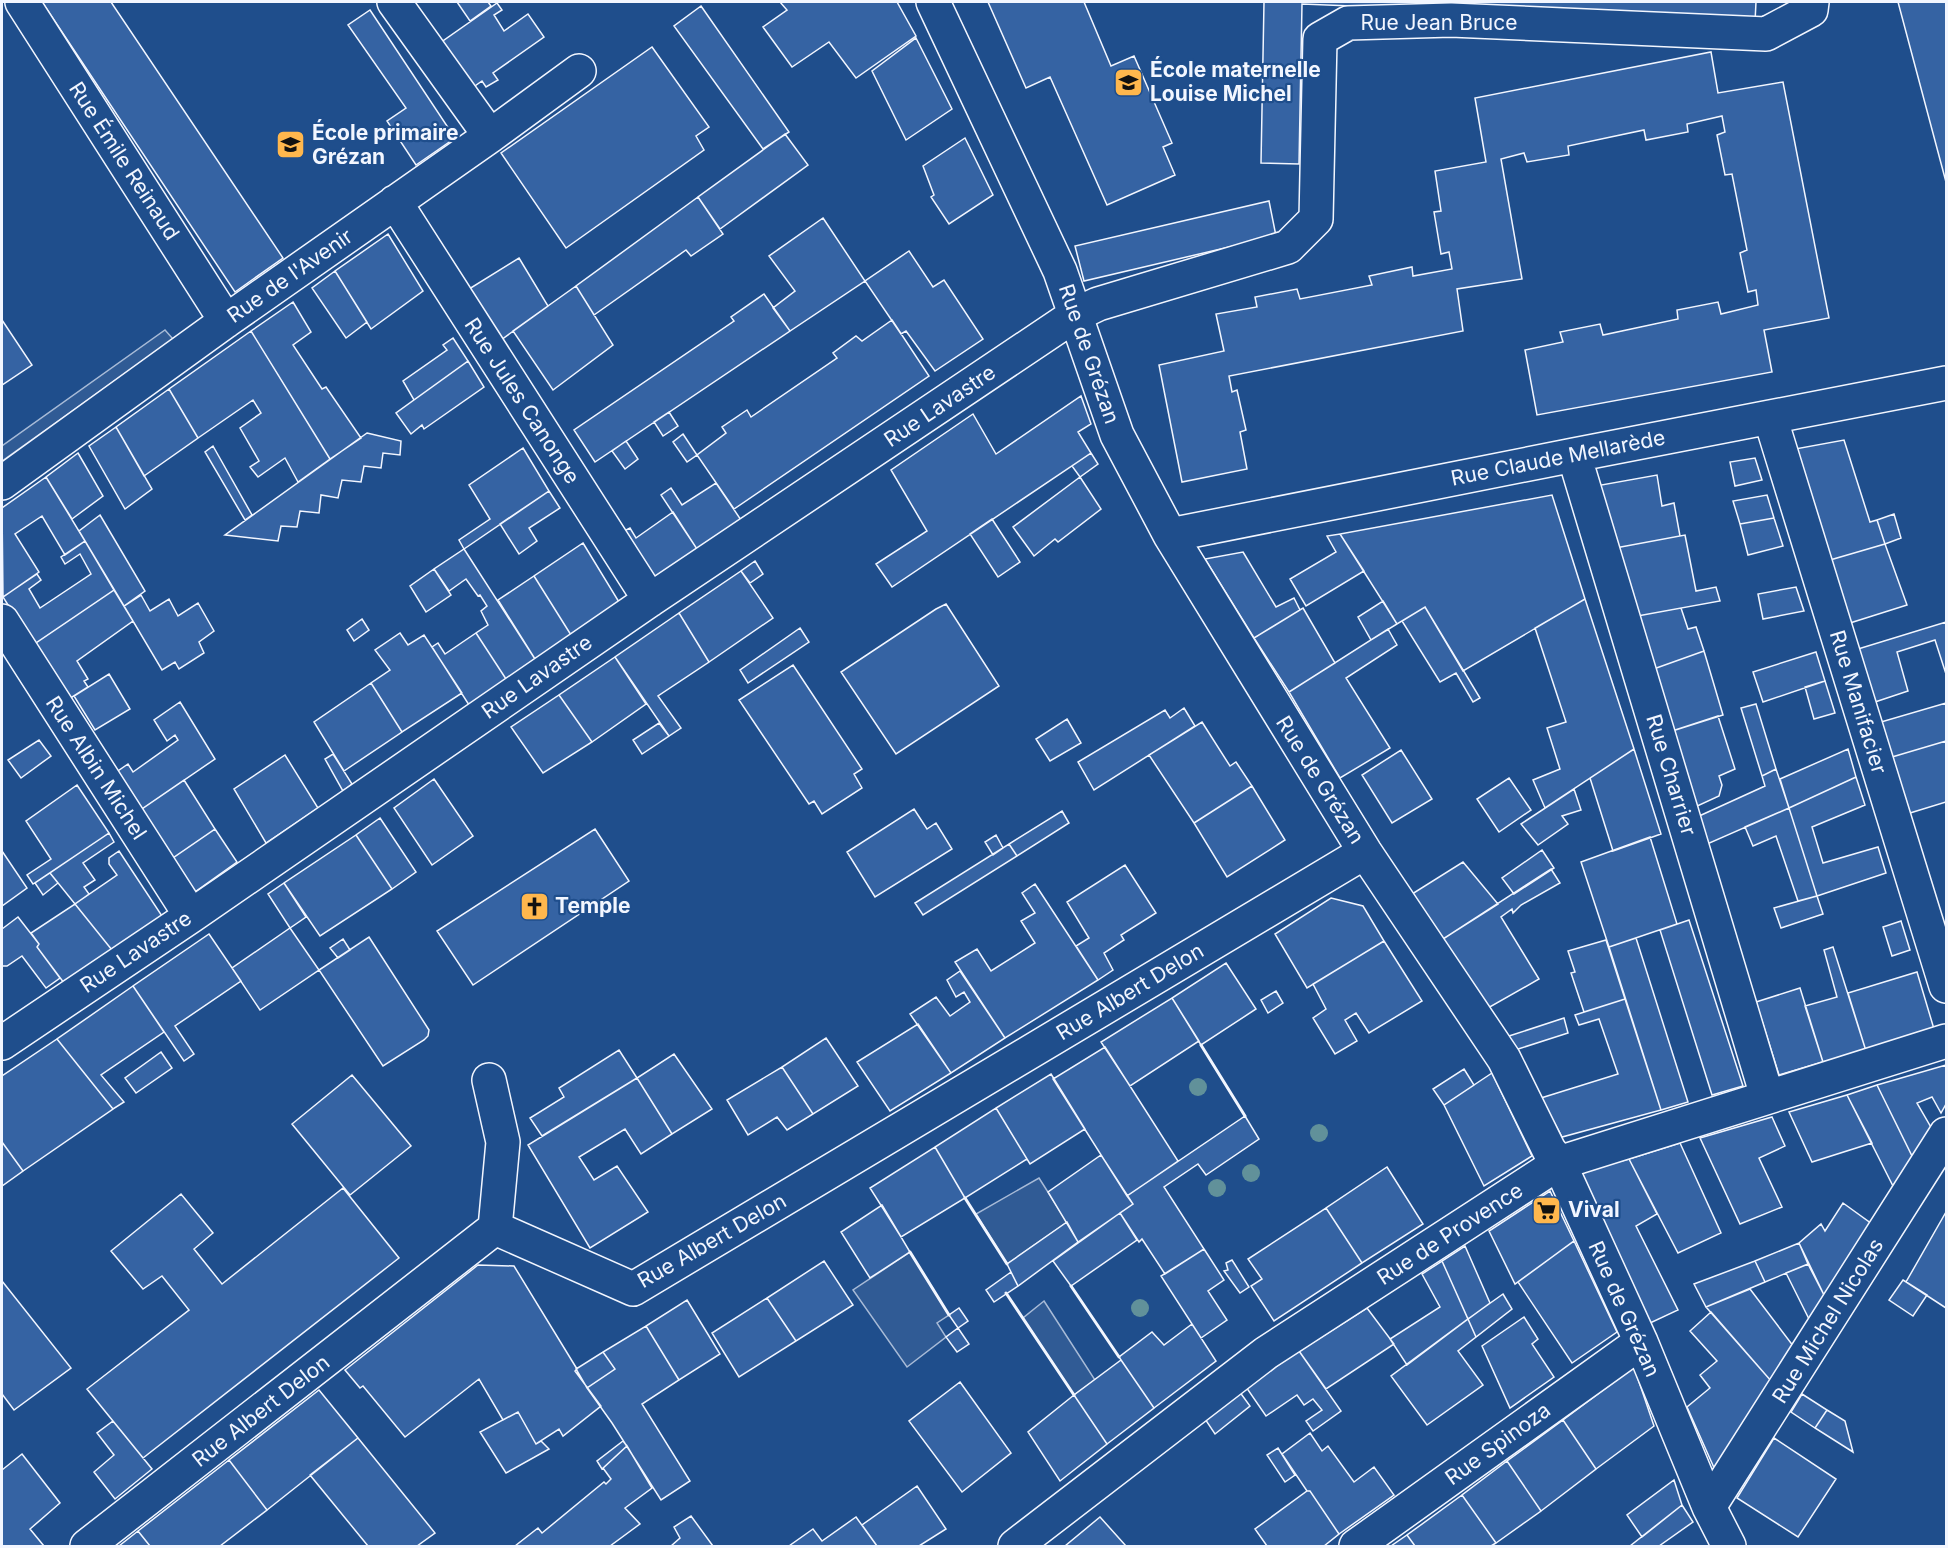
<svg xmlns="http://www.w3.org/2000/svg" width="1948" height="1548" font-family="Inter,sans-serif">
  <rect width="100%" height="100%" fill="#1f4e8c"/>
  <path fill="#305b95" stroke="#a8bbd7" stroke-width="1.5" d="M165,330L173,339L2,461V446Z
    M1039,1178L1067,1222L1007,1264L976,1214Z
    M910,1252L949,1315L937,1323L946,1337L907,1367L853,1290Z
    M1044,1301L1095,1380L1074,1395L1023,1318Z"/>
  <path fill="#3563a3" stroke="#f2f6ff" stroke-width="1.5" d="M42,2H111L283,258L235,292Z
    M457,2H488L491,6L470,21Z
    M780,2H897L916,36L856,78L829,42L792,67L763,27L787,10Z
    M988,2H1084L1111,66L1134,56L1172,143L1163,147L1175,175L1107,205L1050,77L1026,88Z
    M1264,2H1756L1755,22L1302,4L1299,164L1261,163Z
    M1898,2H1946V182Z
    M497,3L502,10L494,15L504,31L528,14L544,37L493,73L498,80L486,87L482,81L472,88L440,43Z
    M701,6L789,132L763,149L674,26Z
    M370,10L455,138L416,165L387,121L406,108L348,25Z
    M916,38L952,109L906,140L872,71Z
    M652,47L709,127L696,136L704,150L566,248L501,153Z
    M1711,52L1718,93L1783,82L1829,318L1764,330L1772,372L1537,415L1525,350L1563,342L1560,332L1600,324L1603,335L1678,319L1677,310L1718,302L1721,314L1758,305L1756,290L1748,292L1740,253L1747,250L1732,174L1725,175L1717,135L1725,132L1722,116L1687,124L1688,132L1646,140L1644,130L1568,146L1569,155L1527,162L1524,153L1501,159L1522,279L1457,289L1463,331L1229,376L1232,392L1237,390L1246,430L1240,432L1247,469L1182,482L1159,365L1224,351L1216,314L1257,307L1255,297L1297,289L1300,299L1372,285L1369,276L1412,267L1413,276L1452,269L1449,252L1441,254L1434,212L1441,211L1435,171L1486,162L1475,98Z
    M785,134L808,165L720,229L698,197Z
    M965,138L993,195L949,224L931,197L934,195L923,166Z
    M698,197L723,234L691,256L686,250L594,315L576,286Z
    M1269,201L1276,236L1084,281L1075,246Z
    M823,218L865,281L790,331L773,308L795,291L769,256Z
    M388,234L423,291L371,329L335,271Z
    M909,251L933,287L944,280L983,339L935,371L906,331L901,334L865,281Z
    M519,258L548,306L501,340L469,289Z
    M335,271L367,322L346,338L312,288Z
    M576,286L613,345L553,390L513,331Z
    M764,294L790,331L595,462L574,430L734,321L731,317Z
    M293,302L311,332L293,345L322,389L326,387L361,438L330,459L251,331Z
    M2,320L32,365L2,385Z
    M892,320L929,376L734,509L697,455L726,433L722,427L747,410L751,417L837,358L833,353L856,336L862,341Z
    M251,331L330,459L298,482L285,458L258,477L250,467L259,461L240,428L261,413L253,400L198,438L169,389Z
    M453,338L468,361L414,400L403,381L447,350L443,345Z
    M468,361L484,387L424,429L422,425L411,434L396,413Z
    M169,389L198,438L144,476L116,427Z
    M1081,396L1091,424L1078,432L1091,453L892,587L876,564L927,531L891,470L973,414L996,454Z
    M669,412L678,426L663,436L654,422Z
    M116,427L152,489L125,509L89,446Z
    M367,433L401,441L400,455L383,453L381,468L364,466L361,482L342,480L338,498L321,495L319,513L300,511L297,527L281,526L278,541L225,535Z
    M683,434L697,455L687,462L673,442Z
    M1844,440L1870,522L1877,520L1885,544L1830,560L1795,449Z
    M626,441L638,459L625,469L612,451Z
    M213,446L252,515L245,520L205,452Z
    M523,448L549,491L464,549L459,540L490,519L469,485Z
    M78,453L103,496L72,519L46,477Z
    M1091,453L1098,464L1080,477L1072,466Z
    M1755,458L1762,480L1735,486L1730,462Z
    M1657,475L1662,506L1674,503L1680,536L1610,549L1590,487Z
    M46,477L85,541L65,555L42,516L15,534L39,572L3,597L2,508Z
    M1080,477L1101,509L1058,542L1055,539L1034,556L1013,527Z
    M716,483L741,520L697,549L661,495L671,488L682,505Z
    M549,491L560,508L529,528L537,541L519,554L500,524Z
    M1552,495L1585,599L1463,671L1425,607L1397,624L1340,534Z
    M1767,495L1774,518L1740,524L1733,501Z
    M673,512L697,549L652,580L622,532L630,528L636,538Z
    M1894,514L1901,538L1885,544L1877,520Z
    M100,515L145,591L124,606L79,531Z
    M1774,518L1783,546L1748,555L1740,524Z
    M992,519L1020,562L998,577L970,534Z
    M1340,534L1364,571L1306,606L1290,579L1336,552L1327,536Z
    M1685,535L1696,591L1716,587L1720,601L1632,617L1610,549Z
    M85,541L114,590L33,645L3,597L37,574L41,580L29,589L40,608L91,574L80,554L65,564L61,557Z
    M583,543L619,602L571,635L534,576Z
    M1885,544L1907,605L1850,623L1830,560Z
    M464,549L535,659L506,679L476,633L488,625L481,611L487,606L480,595L478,596L466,579L449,591L434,569Z
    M1243,552L1276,607L1294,598L1300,610L1254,638L1205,559Z
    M755,561L763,574L750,583L741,571Z
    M434,569L451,595L426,612L410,586Z
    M741,571L773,618L709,662L679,613Z
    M534,576L571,635L535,659L498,600Z
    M1796,587L1804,611L1763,619L1758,594Z
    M114,590L133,621L77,661L88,679L84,681L88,687L69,699L33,645Z
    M141,595L150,611L169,599L178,616L198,603L214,631L199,642L204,653L179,669L175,662L162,670L124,606Z
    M1585,599L1634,749L1545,808L1533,780L1560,769L1547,728L1566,722L1535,628Z
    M1383,601L1397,624L1371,640L1358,617Z
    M946,604L999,686L896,754L841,672L936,609Z
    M1425,607L1480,698L1473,702L1456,673L1440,682L1402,621Z
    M1303,608L1335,663L1289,692L1254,638Z
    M1681,608L1688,629L1696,627L1704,651L1648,671L1632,617Z
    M679,613L709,662L658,696L681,728L669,736L615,657Z
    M362,619L369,630L354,641L347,630Z
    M1946,622V674L1935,640L1897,652L1908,691L1875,702L1858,649Z
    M800,628L809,642L748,683L740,670Z
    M1388,629L1397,645L1346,678L1390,748L1340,778L1289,692Z
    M400,633L408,645L424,635L462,693L402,732L371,683L390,670L375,650Z
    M476,633L506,679L469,705L432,647L438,643L445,654Z
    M1704,651L1723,715L1669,732L1648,671Z
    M1816,652L1825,681L1763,702L1753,672Z
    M615,657L646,704L592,742L559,695Z
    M793,665L862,769L854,774L862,788L822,814L814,801L809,804L739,700Z
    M109,674L130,709L95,730L74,696Z
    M1825,681L1835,713L1814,719L1805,687Z
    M371,683L402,732L344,771L314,722Z
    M559,695L592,742L543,773L511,727Z
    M180,702L215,759L139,811L115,773L128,764L133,772L178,740L175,735L167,741L154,720Z
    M1946,703V741L1892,757L1881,722Z
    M1756,704L1776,769L1762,776L1741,708Z
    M1184,708L1195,726L1094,790L1078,762L1165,710L1170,718Z
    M1718,716L1735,769L1719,776L1722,785L1719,796L1693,808L1669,732Z
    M1067,719L1081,743L1050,761L1036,739Z
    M1202,722L1230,766L1236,762L1252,786L1194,823L1149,755Z
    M659,723L669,736L642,754L633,740Z
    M39,740L51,756L21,778L8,760Z
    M1946,741V802L1910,813L1892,757Z
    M1634,749L1661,834L1613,851L1590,778Z
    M1848,749L1856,777L1789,808L1780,779Z
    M1401,750L1432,799L1392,823L1362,775Z
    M333,754L352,784L343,791L325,759Z
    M285,755L318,808L266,843L234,789Z
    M1776,769L1789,808L1705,845L1697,817L1765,786L1762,776Z
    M1856,777L1865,805L1812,827L1823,863L1878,847L1886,873L1817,896L1789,808Z
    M1509,778L1531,810L1499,832L1477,799Z
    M434,779L473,836L432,865L394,808Z
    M184,780L215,829L170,860L139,811Z
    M77,785L109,833L33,884L27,875L51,859L26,821Z
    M1252,786L1285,840L1227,877L1194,823Z
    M1574,789L1581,810L1562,816L1568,824L1538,845L1521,824Z
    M1789,808L1817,896L1798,901L1776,836L1753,846L1745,827Z
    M914,809L927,829L936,823L952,849L875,897L847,852Z
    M1062,811L1069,823L1017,856L1009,844Z
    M380,818L416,872L392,889L356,835Z
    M215,829L237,862L192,894L170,860Z
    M595,829L629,881L473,985L437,931Z
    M109,833L114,842L83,863L95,880L84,887L89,894L75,904L50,873Z
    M356,835L392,889L320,936L284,883Z
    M996,835L1003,848L993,855L985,842Z
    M1650,837L1677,924L1609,947L1581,862Z
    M1009,844L1017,856L923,915L915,903Z
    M1542,850L1554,868L1514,894L1502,878Z
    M2,851L27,888L2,906Z
    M119,851L162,916L112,950L75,904L117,875L109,864V858Z
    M1463,862L1498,904L1443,939L1412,894Z
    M1125,865L1156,913L1121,935L1124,940L1104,953L1113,970L1098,980L1076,946L1089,938L1067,902Z
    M1551,869L1560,883L1521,905L1513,913L1512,909L1501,917L1539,979L1488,1008L1443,939Z
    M50,873L58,883L43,895L35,883Z
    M284,883L306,917L290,928L268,894Z
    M1035,884L1098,980L1005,1038L955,962L977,949L991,971L1035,943L1021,921L1035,913L1022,893Z
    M1817,896L1823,914L1781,928L1774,908Z
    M1331,898L1363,906L1384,941L1307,988L1275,934Z
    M75,904L112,950L64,983L37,947L39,944L31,933Z
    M18,917L39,944L37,947L60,978L46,988L22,956L7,966H2V929Z
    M1689,920L1743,1086L1712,1095L1660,930Z
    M1901,921L1910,950L1892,956L1883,927Z
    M290,928L319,970L260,1010L232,968Z
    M209,934L241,981L175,1026L194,1054L184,1061L133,986Z
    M369,937L429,1030L428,1036L424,1040L383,1066L319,970Z
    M1636,938L1688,1102L1661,1110L1609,947Z
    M343,939L350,950L338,958L330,948Z
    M1606,940L1625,999L1584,1012L1571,973L1575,972L1568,951Z
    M1384,941L1422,1001L1369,1033L1356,1013L1345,1020L1357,1041L1335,1054L1313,1018L1326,1009L1313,984Z
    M1833,947L1866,1051L1823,1062L1805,1006L1837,997L1824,950Z
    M1226,963L1256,1009L1201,1045L1172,998Z
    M960,971L1005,1038L951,1073L910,1014L936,997L950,1016L970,1002L964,992L956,997L947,980Z
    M1917,972L1934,1029L1866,1051L1848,993Z
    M133,986L164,1032L101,1075L124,1102L113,1109L57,1039Z
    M1800,988L1823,1062L1779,1075L1756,1002Z
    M1276,991L1283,1003L1268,1013L1261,1000Z
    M1172,998L1199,1041L1130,1086L1101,1042Z
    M1625,999L1661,1110L1562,1137L1541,1098L1618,1074L1599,1019L1579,1025L1575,1015Z
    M1564,1018L1568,1033L1515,1050L1506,1037Z
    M918,1024L951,1073L890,1111L857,1062Z
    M826,1038L858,1086L813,1114L782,1067Z
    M57,1039L113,1109L23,1171L2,1142V1076Z
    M1105,1047L1178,1161L1127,1196L1053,1079Z
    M619,1050L637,1078L542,1136L530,1118L564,1097L559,1088Z
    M161,1052L172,1068L136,1093L125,1078Z
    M674,1054L712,1109L672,1134L637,1078Z
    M1946,1065V1104L1941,1113L1932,1097L1917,1103L1932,1129L1913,1158L1877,1085Z
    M782,1067L813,1114L787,1130L777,1117L748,1135L727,1100Z
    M1464,1069L1474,1085L1444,1105L1433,1089Z
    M1492,1073L1532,1156L1484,1186L1444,1105Z
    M1051,1074L1085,1129L1030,1164L996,1108Z
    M352,1075L411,1146L350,1195L292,1124Z
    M637,1078L672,1134L641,1154L625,1129L579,1157L594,1180L617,1166L648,1212L590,1248L528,1145Z
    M1877,1085L1913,1158L1894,1188L1847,1095Z
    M1847,1095L1872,1143L1812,1162L1789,1112Z
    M996,1108L1027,1159L965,1198L935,1147Z
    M1245,1116L1259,1139L1206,1175L1198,1164L1164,1187L1204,1249L1165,1274L1142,1239L1139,1242L1120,1213L1133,1204L1127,1196Z
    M1772,1117L1785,1146L1759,1158L1782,1207L1740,1224L1700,1138Z
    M2,1142L23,1171L2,1186Z
    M1680,1143L1721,1233L1678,1253L1629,1159Z
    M935,1147L965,1198L901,1237L870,1188Z
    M1101,1155L1133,1204L1078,1242L1048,1192Z
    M1629,1159L1657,1214L1636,1226L1678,1310L1648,1324L1579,1172Z
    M1387,1167L1423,1224L1362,1263L1326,1208Z
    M343,1188L399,1258L143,1458L87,1389L189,1310L162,1276L143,1289L111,1251L181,1194L213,1233L194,1249L222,1284Z
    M1550,1191L1574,1241L1515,1284L1489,1231Z
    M1843,1203L1872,1224L1825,1297L1799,1243L1821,1224L1825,1231Z
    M882,1205L910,1252L870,1278L841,1232Z
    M1326,1208L1362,1263L1274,1321L1251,1286L1262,1279L1248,1259Z
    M1946,1212V1308L1906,1282Z
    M1120,1213L1137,1240L1071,1286L1053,1261Z
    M1067,1222L1078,1242L1018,1286L1007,1264Z
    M1574,1241L1617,1332L1572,1363L1518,1282Z
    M1799,1243L1808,1264L1765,1282L1755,1261Z
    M1465,1246L1490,1303L1468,1319L1442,1261Z
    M1204,1249L1224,1280L1208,1291L1227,1320L1201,1338L1161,1276Z
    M1232,1260L1249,1287L1240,1293L1224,1271L1228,1270L1226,1263Z
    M824,1261L853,1305L796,1341L767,1298Z
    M1442,1261L1468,1319L1407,1365L1390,1339L1440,1307L1422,1274Z
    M1755,1261L1765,1282L1706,1307L1694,1284Z
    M1808,1264L1825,1297L1810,1321L1786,1273Z
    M478,1265L514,1266L577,1369L575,1371L601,1406L563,1436L559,1429L536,1444L518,1412L503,1420L479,1379L405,1437L363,1386L360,1388L345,1370Z
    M1011,1272L1018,1286L994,1302L986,1290Z
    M1903,1280L1927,1295L1913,1316L1889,1300Z
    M2,1281L71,1368L14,1410L2,1394Z
    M1750,1289L1794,1347L1772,1382L1706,1307Z
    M1503,1294L1512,1309L1476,1337L1468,1319Z
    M767,1298L796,1341L739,1377L712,1333Z
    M687,1300L720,1354L679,1380L646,1326Z
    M959,1308L968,1321L958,1328L949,1315Z
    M1367,1308L1394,1344L1326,1389L1299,1351Z
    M1711,1312L1772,1382L1715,1470L1687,1407L1710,1388L1700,1375L1717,1361L1690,1331Z
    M1524,1317L1538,1339L1532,1344L1554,1377L1510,1408L1482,1346Z
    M1468,1319L1476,1337L1458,1351L1483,1385L1427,1425L1391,1376Z
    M1192,1324L1216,1361L1154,1408L1119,1357L1152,1332L1164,1345Z
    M646,1326L679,1380L642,1404L690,1481L661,1500L612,1423L587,1388L615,1369L603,1352Z
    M958,1328L969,1344L957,1352L946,1337Z
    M1299,1351L1341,1411L1313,1431L1306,1421L1322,1410L1313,1399L1304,1405L1297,1395L1266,1416L1246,1387Z
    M603,1352L615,1369L587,1388L576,1369Z
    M1121,1360L1154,1408L1107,1444L1074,1395Z
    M1634,1367L1654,1426L1596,1469L1563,1420Z
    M960,1382L1011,1453L962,1492L909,1421Z
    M319,1390L358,1438L267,1510L229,1460Z
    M1239,1391L1250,1406L1215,1434L1205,1419Z
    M1802,1394L1827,1410L1815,1428L1791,1412Z
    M1074,1395L1107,1444L1060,1481L1028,1432Z
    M1827,1410L1845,1421L1853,1452L1815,1428Z
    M518,1412L536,1444L541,1441L549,1449L506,1473L480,1432Z
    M1563,1420L1596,1469L1541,1511L1507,1461Z
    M113,1421L152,1469L115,1499L94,1472L114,1455L97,1433Z
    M1310,1433L1322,1451L1328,1446L1354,1482L1374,1467L1394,1495L1339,1534L1310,1491H1307L1282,1454Z
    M358,1438L435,1533L417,1546H368L310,1475Z
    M1774,1438L1836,1479L1798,1537L1737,1498Z
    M623,1441L627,1446L602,1469L597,1461Z
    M627,1446L652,1488L625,1508L640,1524L610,1546H515L538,1528L542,1533L604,1482L606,1484L611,1479L603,1468Z
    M1278,1448L1295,1475L1285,1482L1267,1455Z
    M22,1454L60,1503L30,1529L44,1546H2V1470Z
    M229,1460L267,1510L220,1546H150L138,1531Z
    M1507,1461L1541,1511L1496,1543L1462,1495Z
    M1674,1480L1682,1505L1642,1537L1627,1515Z
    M917,1486L946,1529L919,1546H877L862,1525Z
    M1307,1491H1310L1339,1534L1324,1546H1267L1255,1529Z
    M1462,1495L1496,1543L1491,1546H1415L1407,1535Z
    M1682,1505L1693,1522L1659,1546H1630Z
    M691,1516L713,1546H671L680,1538L674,1527Z
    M856,1517L877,1546H789L813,1529L822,1541Z
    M1100,1517L1126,1546H1065Z
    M138,1531L150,1546H119Z
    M1407,1535L1415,1546H1391Z"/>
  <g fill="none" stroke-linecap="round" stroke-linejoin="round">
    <defs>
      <path id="minor" d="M22,2L226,321
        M394,2L490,136
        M933,2L1060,271L1117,435L1170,535L1365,852L1504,1059L1549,1150L1559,1163L1641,1342L1709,1507L1729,1546
        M395,202L650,600
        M1770,417L1946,986
        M1574,455L1767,1096
        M2,483L226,321L490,136L579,71
        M1170,535L1574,455L1946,383
        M2,621L191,916
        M2,1043L191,916L650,600L1075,315L1098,304L1288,247L1316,219L1320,39L1348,23L1451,20L1766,34L1811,10L1812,2
        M489,1080L503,1142L495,1228
        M1709,1507L1946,1134
        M87,1546L495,1228L633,1289L1365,852
        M1015,1546L1266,1353L1559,1163L1946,1041
        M1356,1546L1641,1342"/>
    </defs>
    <use href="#minor" stroke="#f2f6ff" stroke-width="36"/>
    <use href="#minor" stroke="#1f4e8c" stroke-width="33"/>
    <path stroke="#f2f6ff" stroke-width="3" d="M1201,1045L1245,1116
      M965,1198L1007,1264
      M910,1252L949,1315
      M1071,1286L1119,1357
      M1006,1293L1074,1395"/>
  </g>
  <g fill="#61919a">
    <circle cx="1198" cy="1087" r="9"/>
    <circle cx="1319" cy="1133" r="9"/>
    <circle cx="1251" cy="1173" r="9"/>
    <circle cx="1217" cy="1188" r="9"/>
    <circle cx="1140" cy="1308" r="9"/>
  </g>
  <defs>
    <symbol id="school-square" viewBox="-11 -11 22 22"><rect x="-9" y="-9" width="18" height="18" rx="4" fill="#ffb74d" stroke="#1f4e8c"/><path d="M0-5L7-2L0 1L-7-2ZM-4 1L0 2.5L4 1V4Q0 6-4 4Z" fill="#111"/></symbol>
    <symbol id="church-square" viewBox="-11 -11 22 22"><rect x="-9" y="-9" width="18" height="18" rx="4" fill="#ffb74d" stroke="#1f4e8c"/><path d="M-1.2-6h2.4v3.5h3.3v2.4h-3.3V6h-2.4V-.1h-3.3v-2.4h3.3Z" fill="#111"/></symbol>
    <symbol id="supermarket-square" viewBox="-11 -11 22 22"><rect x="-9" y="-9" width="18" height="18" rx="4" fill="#ffb74d" stroke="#1f4e8c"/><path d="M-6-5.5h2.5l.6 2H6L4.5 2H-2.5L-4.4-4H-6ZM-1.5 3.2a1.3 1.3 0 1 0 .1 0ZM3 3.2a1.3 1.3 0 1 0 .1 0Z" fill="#111"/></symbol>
  </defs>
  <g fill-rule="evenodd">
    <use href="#school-square" x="1112" y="66" width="33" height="33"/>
    <use href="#school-square" x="274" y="128" width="33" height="33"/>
    <use href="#church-square" x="518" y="890" width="33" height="33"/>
    <use href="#supermarket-square" x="1530" y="1194" width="33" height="33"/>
  </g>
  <g text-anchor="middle" stroke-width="4.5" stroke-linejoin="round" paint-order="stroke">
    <g font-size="21" fill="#f2f6ff" stroke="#1f4e8c">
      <text x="1439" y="30">Rue Jean Bruce</text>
      <text transform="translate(124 161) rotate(57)" y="7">Rue Émile Reinaud</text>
      <text transform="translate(290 276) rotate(-35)" y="7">Rue de l'Avenir</text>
      <text transform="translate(1089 354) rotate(71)" y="7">Rue de Grézan</text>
      <text transform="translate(522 401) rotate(57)" y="7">Rue Jules Canonge</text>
      <text transform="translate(940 406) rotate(-34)" y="7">Rue Lavastre</text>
      <text transform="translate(1558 458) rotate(-11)" y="7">Rue Claude Mellarède</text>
      <text transform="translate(537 677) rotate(-35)" y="7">Rue Lavastre</text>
      <text transform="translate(1858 702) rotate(73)" y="7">Rue Manifacier</text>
      <text transform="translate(96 768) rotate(57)" y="7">Rue Albin Michel</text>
      <text transform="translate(1671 775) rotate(73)" y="7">Rue Charrier</text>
      <text transform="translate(1320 780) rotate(58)" y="7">Rue de Grézan</text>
      <text transform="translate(136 952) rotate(-34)" y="7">Rue Lavastre</text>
      <text transform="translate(1130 992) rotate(-31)" y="7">Rue Albert Delon</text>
      <text transform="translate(1450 1234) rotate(-33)" y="7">Rue de Provence</text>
      <text transform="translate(712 1241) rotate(-30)" y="7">Rue Albert Delon</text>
      <text transform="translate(1624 1309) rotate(66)" y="7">Rue de Grézan</text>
      <text transform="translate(1828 1321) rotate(-58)" y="7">Rue Michel Nicolas</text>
      <text transform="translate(261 1411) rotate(-38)" y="7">Rue Albert Delon</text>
      <text transform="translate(1498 1444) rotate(-36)" y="7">Rue Spinoza</text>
    </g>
    <g font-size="21" font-weight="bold" fill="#f2f6ff" stroke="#1f4e8c" text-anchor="start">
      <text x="1150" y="77">École maternelle<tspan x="1150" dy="24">Louise Michel</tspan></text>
      <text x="312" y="140">École primaire<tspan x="312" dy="24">Grézan</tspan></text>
      <text x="555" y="913">Temple</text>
      <text x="1568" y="1217">Vival</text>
    </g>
  </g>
  <rect width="1948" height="1548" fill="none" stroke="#f2f6ff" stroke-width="6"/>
</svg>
